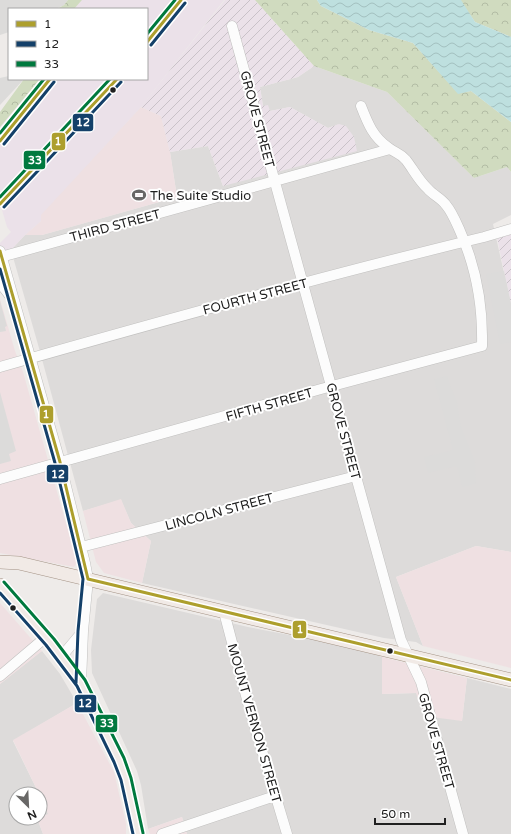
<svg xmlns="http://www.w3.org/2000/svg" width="511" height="834" font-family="'Varela Round',sans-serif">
  <defs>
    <pattern id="industrial-furrows" width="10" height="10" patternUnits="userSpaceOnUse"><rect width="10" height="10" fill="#ebe1e9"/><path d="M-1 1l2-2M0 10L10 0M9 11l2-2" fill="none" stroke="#c9c1c8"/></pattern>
    <pattern id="forest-crowns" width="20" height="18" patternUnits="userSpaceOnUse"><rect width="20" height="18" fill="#d0dbbf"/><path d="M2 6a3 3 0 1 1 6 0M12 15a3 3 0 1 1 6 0" fill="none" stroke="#b2bca4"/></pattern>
    <pattern id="water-waves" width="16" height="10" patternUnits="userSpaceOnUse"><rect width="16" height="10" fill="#bee0df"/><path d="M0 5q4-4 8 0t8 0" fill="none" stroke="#a3c0bf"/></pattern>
  </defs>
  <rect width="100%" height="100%" fill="#eeebe9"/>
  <path fill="#dddbda" d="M314,66L387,92L474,178L507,167L511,172V215L493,224L511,304V552L476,546L396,577L423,646L416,642L384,638L142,583L151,541L131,523L121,500L83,511L39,348L11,250L25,235H42L177,197L170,152L208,146L223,186L339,124L328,128L290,107L270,111L263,106L260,87L298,77Z
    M103,593L248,627L363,649L382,657V694L416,693L462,721L467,678L511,689V834H187L182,817L148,829L141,785L137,771L92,673L91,650L97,599Z
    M42,651L60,674L77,703L13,741L39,794H16V818H37L43,834H0V684L39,653Z
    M40,797L49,815L40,817Z"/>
  <path fill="#efe0e2" d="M141,107L161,116L170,152L177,197L42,235H25L41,221L40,215Z
    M0,299L15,351L23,372L77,562L74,567L0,553Z
    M121,499L131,523L151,541L142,583L104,573L96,562L83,511Z
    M476,546L511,552V668L423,646L396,577Z
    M0,603L42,651L0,684Z
    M382,657L467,678L462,721L424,716L416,693L382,694Z
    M77,703L114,772L126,824V834H43L37,818L48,814L40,797V794H39L13,740Z
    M182,817L187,834H150L148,829Z"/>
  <path fill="url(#industrial-furrows)" d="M225,0H255L314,66L298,77L260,87L263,106L268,105L270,111L290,107L328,128L339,124L346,126L354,137L357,151L223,186L208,146L170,152L161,116L141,107Z
    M511,233V304L497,238Z"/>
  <path fill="#dcdbda" d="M0,0H68L64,5L56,9H9V32L0,35Z
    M9,76V79H24L0,105V78Z
    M504,271L511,304V342L500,344L486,274Z
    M0,301L7,326L5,327L6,331L0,332Z
    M447,376L457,403L461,427L475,462L476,483L462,487L457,466L428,473L424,457L453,450L434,379Z
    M0,392L16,451L9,454L11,461L0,464Z"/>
  <path fill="#ebe1e9" d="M82,0H224L141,107L41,215V221L25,235L0,262V243L11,232L7,227L0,203V127L40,79H147V9H74Z"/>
  <path fill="url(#forest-crowns)" d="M68,0H82L74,9H57L64,5Z
    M255,0H317L321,6L369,30L413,43L458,93L471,91L511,122V172L507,167L474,178L387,92L314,66Z
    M460,0H511V37L475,22Z
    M24,79H40L0,127V112Z"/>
  <path fill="url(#water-waves)" d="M317,0H461L475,22L511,37V122L471,91L458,94L413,43L369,30L321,6Z"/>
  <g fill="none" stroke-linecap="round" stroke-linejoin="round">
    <defs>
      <path id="minor" d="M232,26L401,640L421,682L463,834
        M0,251L60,462L85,563L88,579L83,631L81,683
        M1,257L390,149
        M0,283L11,297
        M0,367C161,321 322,276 484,237L511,229
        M0,479L321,389L482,346C483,307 476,267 460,231C456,222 452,212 446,205C441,198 433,195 428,189C419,181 413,169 406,160C400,153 395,153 389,148C373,137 368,124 361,106
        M81,547L356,476
        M224,612L249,707L287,834
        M62,656L83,631
        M0,676L46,637
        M162,834L275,796"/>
      <path id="major" d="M0,562L19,563L511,680
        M0,585L50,642L81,683L119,760L126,779L138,834"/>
    </defs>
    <use href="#minor" stroke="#c1c0bf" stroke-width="11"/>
    <use href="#major" stroke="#a49386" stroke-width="14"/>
    <use href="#minor" stroke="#fcfcfc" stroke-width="10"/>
    <use href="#major" stroke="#f1eae6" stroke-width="13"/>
    <defs>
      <path id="bus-1" d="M147,42L181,0
        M0,141L50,79
        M0,204L117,79
        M0,251L60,462L88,579
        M88,579L511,680"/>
      <path id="bus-2" d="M151,45L185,3
        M4,144L54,82
        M4,207L121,82
        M0,269L55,463L83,579L78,631L76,683
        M0,593L46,645L77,686L114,762L121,780L133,834"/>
      <path id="bus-3" d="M147,34L175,0
        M0,133L44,79
        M0,197L110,79
        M4,582L54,639L85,680L124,758L131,778L143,833"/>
    </defs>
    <use href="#bus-1" stroke="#fff" stroke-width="6"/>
    <use href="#bus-2" stroke="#fff" stroke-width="6"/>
    <use href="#bus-3" stroke="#fff" stroke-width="6"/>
    <use href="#bus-1" stroke="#ad9f2d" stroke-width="3"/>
    <use href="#bus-2" stroke="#144069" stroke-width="3"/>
    <use href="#bus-3" stroke="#00793e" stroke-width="3"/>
  </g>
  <defs>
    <symbol id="stadium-bare" viewBox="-9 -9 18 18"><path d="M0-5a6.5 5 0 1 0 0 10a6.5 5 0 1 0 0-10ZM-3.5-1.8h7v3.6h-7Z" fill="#686766" stroke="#fff" stroke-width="2.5" paint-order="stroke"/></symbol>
  </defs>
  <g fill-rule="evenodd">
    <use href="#stadium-bare" x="129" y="185" width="20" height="20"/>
  </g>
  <g fill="#202020" stroke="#fff" stroke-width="1.5">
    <circle cx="113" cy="90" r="3.5"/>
    <circle cx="13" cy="608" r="3.5"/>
    <circle cx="390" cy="651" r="3.5"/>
  </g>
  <g text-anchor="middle" stroke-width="4" stroke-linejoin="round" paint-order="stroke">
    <g font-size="13" fill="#202020" stroke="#fff">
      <text transform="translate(258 119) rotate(75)" y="5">GROVE STREET</text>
      <text transform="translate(115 225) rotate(-15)" y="5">THIRD STREET</text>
      <text transform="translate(255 296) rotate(-15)" y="5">FOURTH STREET</text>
      <text transform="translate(269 404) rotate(-16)" y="5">FIFTH STREET</text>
      <text transform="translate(344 431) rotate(75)" y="5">GROVE STREET</text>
      <text transform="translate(219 511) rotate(-15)" y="5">LINCOLN STREET</text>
      <text transform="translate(255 723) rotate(74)" y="5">MOUNT VERNON STREET</text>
      <text transform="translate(437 741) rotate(74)" y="5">GROVE STREET</text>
    </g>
    <g font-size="13" fill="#202020" stroke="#fff" text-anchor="start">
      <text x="150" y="200">The Suite Studio</text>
    </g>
  </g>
  <g stroke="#fff" stroke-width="1.5">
    <rect x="72" y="113" width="22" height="19" rx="4" fill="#144069"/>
    <rect x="51" y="132" width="15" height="19" rx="4" fill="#ad9f2d"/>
    <rect x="23" y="150" width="23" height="20" rx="4" fill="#00793e"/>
    <rect x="39" y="405" width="15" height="19" rx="4" fill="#ad9f2d"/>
    <rect x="46" y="464" width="23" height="19" rx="4" fill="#144069"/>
    <rect x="292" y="620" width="15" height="19" rx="4" fill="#ad9f2d"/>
    <rect x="74" y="694" width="23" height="19" rx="4" fill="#144069"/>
    <rect x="95" y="714" width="23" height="19" rx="4" fill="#00793e"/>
  </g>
  <g font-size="11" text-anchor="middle" font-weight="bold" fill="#fff">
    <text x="83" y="126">12</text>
    <text x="58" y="145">1</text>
    <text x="35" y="164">33</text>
    <text x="46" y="418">1</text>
    <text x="58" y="478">12</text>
    <text x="300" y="633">1</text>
    <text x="85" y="707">12</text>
    <text x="107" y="727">33</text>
  </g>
  <rect x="8" y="8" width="140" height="72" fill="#ffffff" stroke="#a6a6a6"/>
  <rect x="16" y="21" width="20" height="6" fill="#ad9f2d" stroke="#a6a6a6"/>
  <text x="44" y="28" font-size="12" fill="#202020">1</text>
  <rect x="16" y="41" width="20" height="6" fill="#144069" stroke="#a6a6a6"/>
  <text x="44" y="48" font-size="12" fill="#202020">12</text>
  <rect x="16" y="61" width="20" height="6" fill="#00793e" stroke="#a6a6a6"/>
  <text x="44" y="68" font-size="12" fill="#202020">33</text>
  <g transform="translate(28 806) rotate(156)"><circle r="19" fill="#ffffff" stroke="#a6a6a6"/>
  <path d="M0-3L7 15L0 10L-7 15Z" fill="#686766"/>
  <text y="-6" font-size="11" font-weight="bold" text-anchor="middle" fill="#202020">N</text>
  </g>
  <path d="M375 818v6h70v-6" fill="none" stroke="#202020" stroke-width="2"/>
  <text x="381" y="818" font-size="12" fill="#202020" stroke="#ffffff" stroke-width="3" paint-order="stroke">50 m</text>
</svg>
